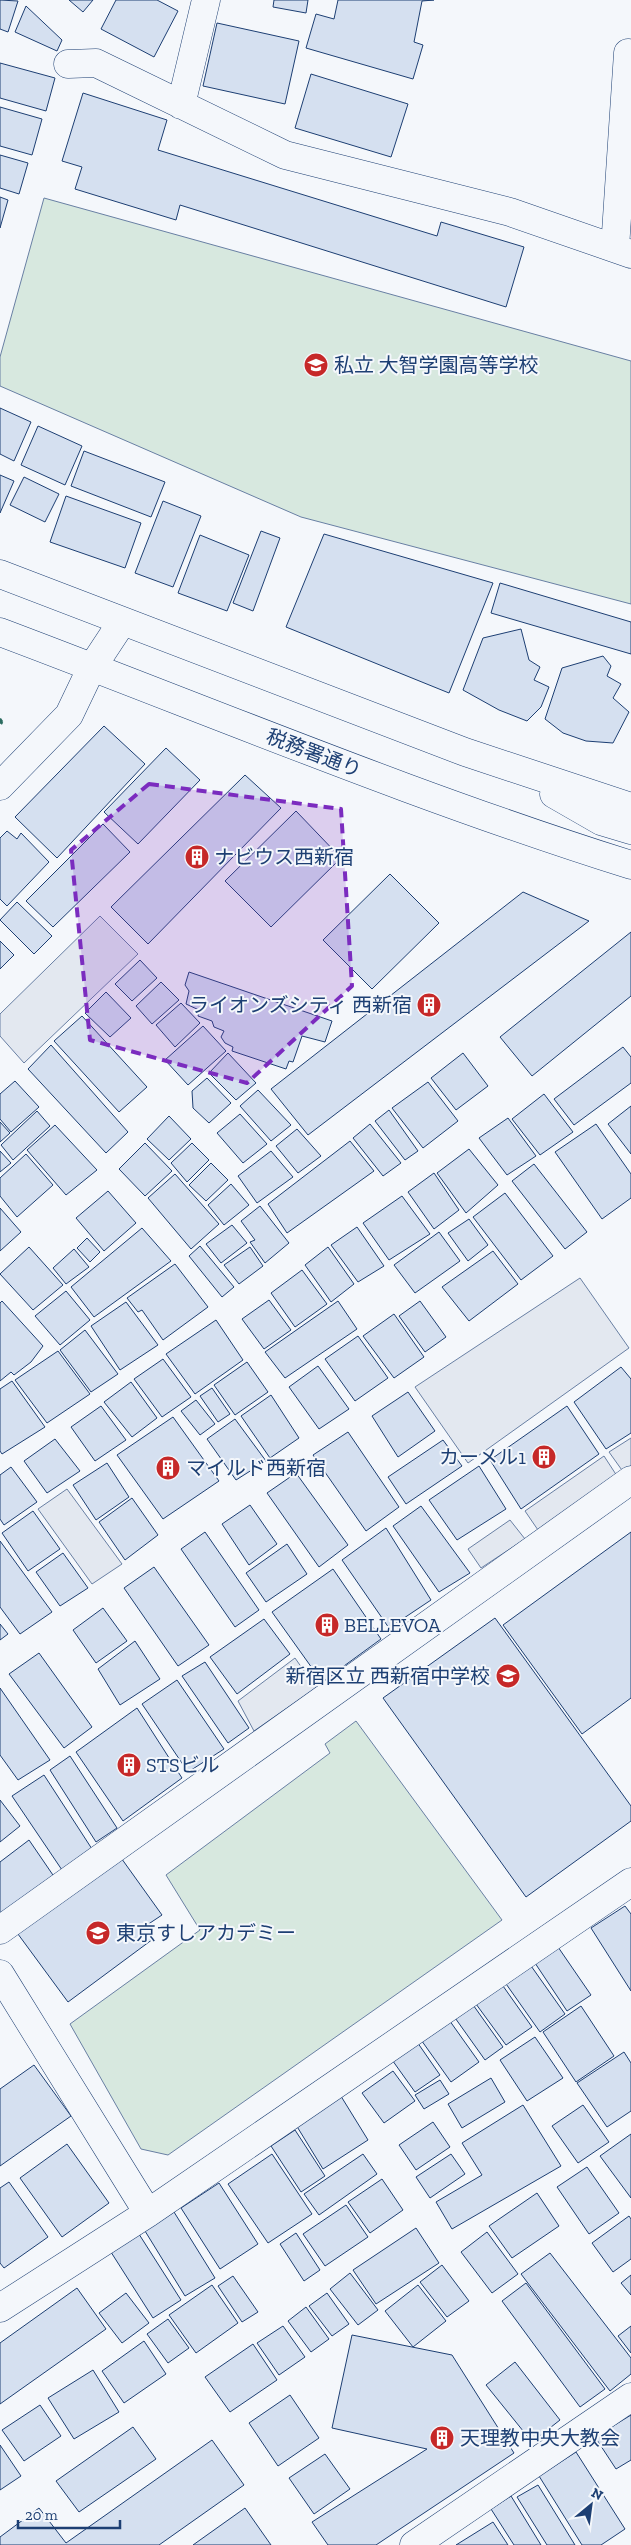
<svg xmlns="http://www.w3.org/2000/svg" width="631" height="2545" font-family="'Zilla Slab','Noto Sans JP',serif">
  <rect width="100%" height="100%" fill="#f4f7fb"/>
  <path fill="#d7e8df" stroke="#687fa3" d="M44,198L631,361V604L301,517L0,386V357Z
    M356,1721L502,1920L168,2155L141,2149L70,2024L200,1930L166,1875L330,1753L325,1744Z"/>
  <path fill="#e3e8f0" stroke="#687fa3" d="M100,916L138,954L24,1063L0,1036V1014Z
    M580,1278L629,1348L468,1463L415,1387Z
    M631,1438V1468L624,1473L609,1452Z
    M604,1456L617,1476L538,1530L525,1511Z
    M67,1489L122,1564L92,1584L38,1509Z
    M510,1520L525,1539L481,1568L468,1549Z
    M295,1658L316,1688L254,1731L238,1701Z"/>
  <path fill="#d5e0f0" stroke="#1d3f73" d="M0,0L18,1L8,32L0,29Z
    M69,0H93L83,12Z
    M116,0H157L178,11L154,57L101,29Z
    M274,0H308L306,13L273,7Z
    M338,0H434L422,1L414,42L423,45L413,79L306,48L316,14L334,19Z
    M26,6L62,40L57,51L15,32Z
    M217,23L299,41L285,104L203,86Z
    M0,63L55,78L46,111L0,98Z
    M311,74L408,104L391,157L295,128Z
    M83,93L167,120L158,150L437,236L441,222L524,247L506,307L180,205L176,220L75,189L82,167L62,161Z
    M0,107L42,119L32,155L0,146Z
    M0,155L28,163L19,194L0,188Z
    M0,197L8,200L0,228Z
    M0,408L31,422L14,461L0,454Z
    M38,426L82,446L65,485L21,465Z
    M84,451L165,482L151,517L71,486Z
    M0,475L14,481L0,513Z
    M24,477L59,494L45,522L10,505Z
    M66,496L141,523L125,568L50,542Z
    M163,501L201,516L173,587L135,573Z
    M261,531L280,538L253,611L233,603Z
    M324,534L493,583L449,693L286,627Z
    M200,535L249,555L227,611L178,593Z
    M500,583L631,622V654L491,613Z
    M521,629L529,660L540,667L534,680L549,687L541,707L527,721L499,710L463,690L483,638Z
    M603,656L611,666L607,676L621,684L613,698L629,712L613,743L586,741L563,733L545,719L562,668Z
    M104,726L145,764L57,858L15,817Z
    M166,748L200,780L138,844L104,812Z
    M245,775L281,808L148,944L111,907Z
    M296,811L341,858L271,927L225,881Z
    M103,824L130,852L53,927L26,901Z
    M7,831L17,839L21,833L49,862L7,906L0,899V838Z
    M390,874L439,923L372,989L323,940Z
    M523,892L589,921L308,1135L271,1089Z
    M17,902L52,936L34,954L0,920Z
    M631,932V996L532,1076L500,1037Z
    M0,941L14,955L0,969Z
    M140,960L157,978L132,1001L115,984Z
    M189,972L332,1021L325,1042L302,1036L293,1062L289,1061L286,1069L232,1051L233,1047L225,1043L221,1037L224,1031L214,1027L212,1021L198,1016L199,1010L186,1004L189,991L185,985Z
    M161,982L179,1000L152,1024L136,1006Z
    M106,992L131,1018L110,1037L85,1013Z
    M181,1003L200,1023L175,1047L156,1025Z
    M82,1016L147,1087L119,1112L54,1041Z
    M203,1026L226,1051L188,1085L165,1060Z
    M51,1045L128,1132L106,1153L28,1069Z
    M623,1047L631,1057V1083L574,1125L554,1099Z
    M228,1053L256,1083L236,1100L209,1073Z
    M463,1053L488,1086L456,1110L431,1078Z
    M207,1078L231,1103L209,1123L193,1108L192,1091Z
    M15,1081L39,1107L11,1132L0,1119V1094Z
    M428,1082L458,1121L423,1148L392,1108Z
    M258,1090L291,1125L271,1141L240,1106Z
    M544,1094L573,1132L540,1155L512,1119Z
    M631,1106V1154L608,1124Z
    M389,1110L418,1151L405,1160L375,1121Z
    M37,1111L50,1126L13,1160L1,1145Z
    M240,1114L267,1144L243,1163L217,1133Z
    M169,1116L191,1139L169,1160L147,1139Z
    M508,1118L536,1156L507,1175L479,1138Z
    M0,1122L10,1133L0,1142Z
    M370,1124L401,1163L383,1176L353,1138Z
    M596,1124L631,1174V1198L602,1219L555,1152Z
    M55,1125L97,1170L66,1195L27,1150Z
    M297,1129L321,1156L298,1173L276,1146Z
    M350,1141L374,1171L287,1233L268,1204Z
    M145,1143L172,1171L145,1196L119,1169Z
    M192,1143L209,1160L187,1182L171,1163Z
    M469,1149L498,1185L466,1213L437,1173Z
    M0,1151L11,1163L0,1172Z
    M271,1151L293,1177L257,1203L238,1176Z
    M26,1154L53,1185L17,1217L0,1196V1178Z
    M211,1163L228,1180L206,1201L189,1185Z
    M534,1164L587,1232L565,1249L512,1181Z
    M434,1173L459,1210L434,1229L408,1192Z
    M175,1174L219,1224L191,1249L148,1198Z
    M231,1184L249,1205L224,1225L208,1205Z
    M108,1191L136,1223L104,1251L76,1218Z
    M505,1193L553,1256L521,1280L473,1217Z
    M402,1196L430,1234L389,1260L363,1223Z
    M260,1206L289,1243L265,1263L250,1242L255,1240L241,1221Z
    M0,1208L21,1232L0,1251Z
    M469,1219L488,1245L468,1261L448,1233Z
    M232,1225L247,1243L221,1263L206,1244Z
    M357,1227L384,1266L358,1282L331,1245Z
    M142,1228L171,1261L94,1317L71,1287Z
    M439,1232L460,1261L415,1293L394,1265Z
    M87,1238L100,1252L90,1262L77,1248Z
    M200,1246L234,1287L222,1297L189,1256Z
    M29,1247L63,1285L33,1310L0,1274Z
    M250,1247L263,1266L239,1284L224,1265Z
    M328,1247L354,1284L331,1302L305,1265Z
    M74,1249L89,1267L66,1284L53,1268Z
    M493,1251L518,1284L469,1321L442,1287Z
    M175,1264L208,1307L163,1340L142,1310L138,1312L127,1298Z
    M302,1270L327,1304L295,1327L271,1293Z
    M66,1291L90,1320L60,1345L35,1316Z
    M269,1300L291,1330L264,1349L242,1319Z
    M2,1301L43,1346L31,1362L14,1375L11,1372L0,1381V1303Z
    M338,1301L357,1329L285,1378L265,1352Z
    M420,1301L446,1337L425,1352L399,1316Z
    M126,1302L158,1345L120,1370L91,1326Z
    M394,1314L424,1357L394,1378L363,1336Z
    M216,1320L243,1360L195,1394L166,1354Z
    M85,1330L118,1374L91,1392L60,1350Z
    M358,1336L388,1378L355,1401L325,1359Z
    M58,1351L90,1394L47,1423L15,1380Z
    M163,1359L191,1397L162,1417L134,1379Z
    M247,1362L268,1392L235,1415L214,1385Z
    M318,1366L349,1409L319,1429L289,1387Z
    M621,1367L631,1379V1433L606,1449L574,1402Z
    M12,1381L45,1427L2,1454L0,1451V1389Z
    M131,1382L157,1418L132,1437L104,1402Z
    M212,1388L230,1414L218,1422L200,1396Z
    M408,1392L435,1431L398,1457L372,1416Z
    M271,1395L299,1438L270,1458L241,1416Z
    M196,1400L215,1424L200,1435L181,1411Z
    M101,1406L126,1440L95,1461L71,1427Z
    M567,1406L599,1454L521,1509L490,1460Z
    M173,1417L219,1481L163,1519L117,1455Z
    M235,1419L266,1461L236,1480L207,1439Z
    M348,1432L399,1507L366,1531L313,1455Z
    M55,1439L80,1471L47,1493L24,1461Z
    M443,1440L462,1466L406,1504L388,1477Z
    M107,1463L129,1497L96,1520L73,1485Z
    M479,1466L506,1509L457,1540L429,1500Z
    M11,1467L37,1502L4,1525L0,1519V1475Z
    M296,1473L348,1545L319,1567L267,1493Z
    M132,1498L158,1535L125,1560L99,1522Z
    M250,1505L277,1544L249,1565L222,1524Z
    M421,1506L470,1573L439,1592L393,1526Z
    M33,1511L60,1549L28,1571L2,1533Z
    M386,1528L431,1600L389,1628L342,1560Z
    M205,1532L259,1610L235,1627L181,1549Z
    M631,1532V1698L582,1734L503,1625Z
    M0,1541L52,1612L20,1634L0,1607Z
    M287,1544L307,1574L266,1602L246,1573Z
    M63,1553L88,1588L60,1606L36,1572Z
    M154,1567L209,1645L178,1666L124,1588Z
    M333,1569L381,1639L322,1682L272,1612Z
    M103,1608L127,1641L96,1663L73,1630Z
    M495,1618L631,1806V1821L526,1897L383,1698Z
    M264,1619L290,1654L237,1694L210,1657Z
    M0,1624L8,1634L0,1640Z
    M135,1641L160,1679L120,1705L98,1669Z
    M39,1653L92,1727L64,1748L9,1674Z
    M205,1662L249,1728L228,1743L182,1676Z
    M177,1680L224,1749L188,1772L142,1704Z
    M0,1688L50,1760L18,1780L0,1755Z
    M137,1708L182,1778L123,1821L76,1752Z
    M70,1756L117,1828L96,1842L50,1770Z
    M44,1775L92,1849L62,1870L12,1796Z
    M0,1800L20,1826L0,1842Z
    M29,1840L55,1878L0,1916V1862Z
    M119,1855L162,1915L144,1927L153,1939L68,2002L15,1930Z
    M625,1906L631,1914V1991L591,1928Z
    M558,1947L591,1995L567,2011L535,1963Z
    M529,1963L565,2014L540,2032L504,1981Z
    M503,1986L532,2027L506,2045L476,2004Z
    M471,2002L503,2047L485,2060L453,2015Z
    M581,2006L614,2056L576,2082L543,2032Z
    M447,2017L479,2062L451,2082L419,2037Z
    M535,2037L563,2078L527,2101L500,2060Z
    M415,2039L440,2075L415,2092L390,2057Z
    M624,2052L631,2063V2111L607,2127L577,2083Z
    M34,2065L71,2116L0,2166V2089Z
    M393,2071L415,2101L384,2123L362,2093Z
    M491,2078L505,2102L462,2128L448,2104Z
    M440,2080L449,2094L424,2109L415,2095Z
    M339,2093L368,2140L323,2169L293,2120Z
    M523,2105L561,2166L452,2229L436,2202L482,2175L462,2143Z
    M583,2105L609,2142L578,2163L552,2126Z
    M433,2122L450,2147L416,2170L399,2145Z
    M295,2130L325,2176L301,2192L271,2146Z
    M631,2134V2198L600,2156Z
    M67,2144L109,2203L62,2237L20,2178Z
    M272,2154L312,2214L268,2243L228,2184Z
    M363,2154L377,2174L319,2215L304,2194Z
    M451,2154L465,2174L430,2198L416,2177Z
    M587,2167L619,2213L589,2234L557,2187Z
    M382,2179L403,2210L370,2233L348,2202Z
    M9,2182L48,2237L4,2268L0,2263V2188Z
    M219,2183L258,2244L220,2269L181,2208Z
    M537,2193L559,2226L512,2258L489,2226Z
    M346,2205L368,2237L325,2266L303,2234Z
    M174,2212L215,2278L185,2296L145,2231Z
    M629,2216L631,2219V2259L613,2272L592,2243Z
    M416,2228L439,2263L376,2304L353,2270Z
    M137,2231L181,2300L153,2318L109,2249Z
    M487,2232L518,2274L492,2293L461,2252Z
    M296,2233L320,2270L304,2281L280,2244Z
    M550,2253L631,2358V2374L610,2391L521,2274Z
    M442,2265L469,2301L447,2317L420,2282Z
    M350,2273L378,2310L358,2325L330,2289Z
    M631,2275V2295L621,2283Z
    M233,2276L258,2312L242,2322L218,2286Z
    M526,2283L605,2389L580,2407L502,2301Z
    M212,2285L238,2323L196,2353L169,2315Z
    M418,2285L446,2321L413,2347L385,2311Z
    M77,2288L106,2329L0,2404V2343Z
    M126,2293L149,2323L122,2343L99,2313Z
    M327,2293L349,2324L332,2336L309,2306Z
    M306,2307L329,2339L311,2352L288,2321Z
    M168,2319L189,2348L168,2363L147,2334Z
    M283,2326L305,2357L279,2375L257,2343Z
    M631,2326V2353L618,2336Z
    M352,2335L452,2355L514,2453L376,2545H328L312,2522L427,2449L332,2428Z
    M144,2341L166,2374L124,2403L102,2371Z
    M253,2344L277,2380L230,2412L205,2377Z
    M515,2362L560,2420L532,2442L486,2385Z
    M93,2370L119,2412L74,2439L48,2398Z
    M290,2395L319,2438L278,2466L249,2423Z
    M40,2405L61,2436L24,2461L2,2430Z
    M631,2415V2460L616,2469L595,2437Z
    M133,2427L156,2459L79,2512L56,2481Z
    M212,2440L244,2485L159,2545H0V2537L39,2508L66,2543Z
    M0,2445L21,2476L0,2490Z
    M576,2452L625,2529L601,2545H582L539,2476Z
    M325,2454L350,2489L314,2514L289,2478Z
    M538,2485L575,2545H547L517,2497Z
    M511,2496L541,2545H514L491,2509Z
    M245,2508L271,2545H193Z
    M493,2522L508,2545H456Z"/>
  <g fill="none" stroke-linecap="round" stroke-linejoin="round">
    <defs>
      <path id="minor" d="M68,64L96,63L285,155L510,212L631,254
        M181,105L206,0
        M615,248L628,53
        M0,786L69,715L91,669L122,622
        M0,1930L631,1480
        M0,1974L148,2213
        M0,2308L148,2213L631,1882
        M414,2545L631,2397"/>
      <path id="major" d="M0,574L465,752L631,807
        M0,632C210,711 417,798 631,865
        M554,794L601,821L631,830"/>
    </defs>
    <use href="#minor" stroke="#1d3f73" stroke-width="29"/>
    <use href="#major" stroke="#1d3f73" stroke-width="29"/>
    <use href="#minor" stroke="#f4f7fb" stroke-width="28"/>
    <use href="#major" stroke="#f4f7fb" stroke-width="28"/>
    <path stroke="#2c6c60" stroke-width="4" stroke-dasharray="2.5 4" stroke-linecap="butt" d="M0,721L3,719L0,724"/>
  </g>
  <path fill="#7b2cbf" fill-opacity="0.2" stroke="#7b2cbf" stroke-width="4" stroke-dasharray="10 6" stroke-linejoin="round" d="M149,784L341,809L352,986L247,1083L90,1040L71,850Z"/>
  <defs>
    <symbol id="school-disc" viewBox="-11 -11 22 22"><circle r="9.5" fill="#c62828" stroke="#f4f7fb"/><path d="M0-5L7-2L0 1L-7-2ZM-4 1L0 2.5L4 1V4Q0 6-4 4Z" fill="#fff"/></symbol>
    <symbol id="building-disc" viewBox="-11 -11 22 22"><circle r="9.5" fill="#c62828" stroke="#f4f7fb"/><path d="M-4-6H4V6H1V3H-1V6H-4ZM-2.5-4.3h1.7v1.8h-1.7ZM.8-4.3h1.7v1.8H.8ZM-2.5-1h1.7V.8h-1.7ZM.8-1h1.7V.8H.8Z" fill="#fff"/></symbol>
    <symbol id="university-disc" viewBox="-11 -11 22 22"><circle r="9.5" fill="#c62828" stroke="#f4f7fb"/><path d="M0-5L7-2L0 1L-7-2ZM-4 1L0 2.5L4 1V4Q0 6-4 4Z" fill="#fff"/></symbol>
  </defs>
  <g fill-rule="evenodd">
    <use href="#school-disc" x="302" y="351" width="28" height="28"/>
    <use href="#building-disc" x="183" y="843" width="28" height="28"/>
    <use href="#building-disc" x="415" y="991" width="28" height="28"/>
    <use href="#building-disc" x="530" y="1443" width="28" height="28"/>
    <use href="#building-disc" x="154" y="1454" width="28" height="28"/>
    <use href="#building-disc" x="313" y="1611" width="28" height="28"/>
    <use href="#school-disc" x="494" y="1662" width="28" height="28"/>
    <use href="#building-disc" x="115" y="1751" width="28" height="28"/>
    <use href="#university-disc" x="84" y="1919" width="28" height="28"/>
    <use href="#building-disc" x="428" y="2424" width="28" height="28"/>
  </g>
  <g text-anchor="middle" stroke-width="4" stroke-linejoin="round" paint-order="stroke">
    <g font-size="20" fill="#1d3f73" stroke="#f4f7fb" text-anchor="start">
      <text x="334" y="372">私立 大智学園高等学校</text>
      <text x="214" y="864">ナビウス西新宿</text>
      <text x="412" y="1012" text-anchor="end">ライオンズシティ 西新宿</text>
      <text x="526" y="1464" text-anchor="end">カーメル1</text>
      <text x="186" y="1475">マイルド西新宿</text>
      <text x="344" y="1632">BELLEVOA</text>
      <text x="490" y="1683" text-anchor="end">新宿区立 西新宿中学校</text>
      <text x="146" y="1772">STSビル</text>
      <text x="116" y="1940">東京すしアカデミー</text>
      <text x="460" y="2445">天理教中央大教会</text>
    </g>
    <g font-size="20" fill="#1d3f73" stroke="#f4f7fb">
      <text transform="translate(314 753) rotate(21)" y="7">税務署通り</text>
    </g>
  </g>
  <g transform="translate(591 2505) rotate(29)" stroke="#f4f7fb" stroke-width="4" paint-order="stroke">
  <path d="M0-4L9 19L0 12L-9 19Z" fill="#1d3f73"/>
  <text y="-8" font-size="14" font-weight="bold" text-anchor="middle" fill="#1d3f73">N</text>
  </g>
  <path d="M18 2520v8h102v-8" fill="none" stroke="#1d3f73" stroke-width="2.5"/>
  <text x="25" y="2520" font-size="15" fill="#1d3f73" stroke="#f4f7fb" stroke-width="4" paint-order="stroke">20 m</text>
</svg>
